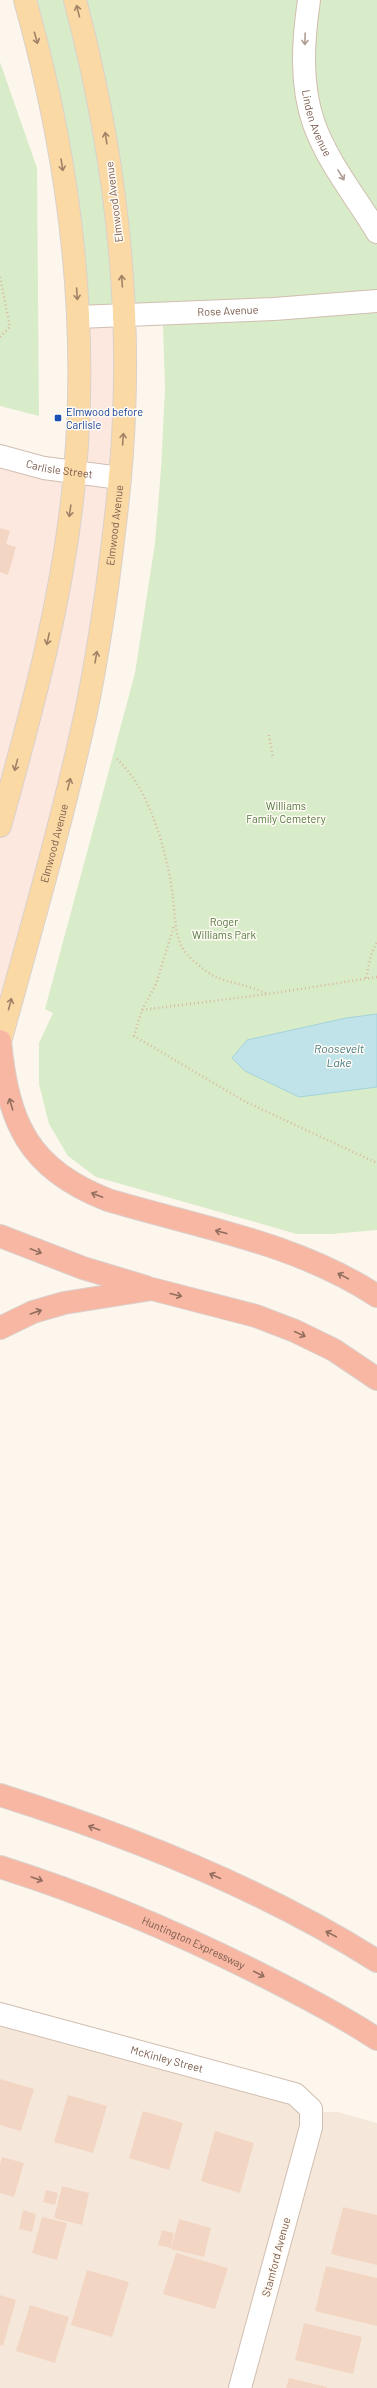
<svg xmlns="http://www.w3.org/2000/svg" width="377" height="2388" font-family="Barlow,sans-serif">
  <rect width="100%" height="100%" fill="#fdf6ec"/>
  <path fill="#f5e8da" d="M0,2019L287,2100L311,2112H338L377,2123V2388H0Z"/>
  <path fill="#fde8e0" d="M85,324L124,325L117,558L0,1071V464L74,481Z"/>
  <path fill="#d8ecc9" d="M31,0H377V1230L332,1234H297L96,1177L68,1156L49,1124L39,1084V1043L53,1013L45,1009L135,673L155,543L161,469L165,389L163,325L85,324Z
    M0,62L37,168L39,416L0,406Z"/>
  <path fill="#bfe3e8" stroke="#a5d3da" d="M377,1014V1087L299,1097L245,1071L232,1058L247,1040L346,1018Z"/>
  <path fill="#f3d5c3" d="M0,528L10,531L6,544L16,547L8,575L0,572Z
    M0,2079L34,2089L21,2131L0,2125Z
    M68,2095L107,2106L93,2153L54,2142Z
    M143,2111L183,2123L169,2170L129,2158Z
    M215,2131L254,2143L240,2193L201,2181Z
    M2,2157L24,2163L14,2197L0,2193V2164Z
    M62,2186L89,2193L82,2225L54,2218Z
    M46,2190L58,2193L55,2205L43,2202Z
    M343,2207L377,2215V2265L331,2254Z
    M23,2210L36,2214L32,2232L19,2229Z
    M42,2217L67,2223L57,2260L32,2253Z
    M179,2219L211,2228L204,2257L171,2249Z
    M162,2230L174,2233L171,2248L158,2245Z
    M176,2253L228,2268L215,2309L163,2294Z
    M326,2266L377,2278V2326L315,2311Z
    M87,2270L129,2282L112,2337L71,2325Z
    M0,2295L16,2300L3,2346L0,2345Z
    M30,2305L69,2317L55,2363L16,2351Z
    M304,2323L362,2337L353,2374L295,2360Z
    M289,2378L327,2387V2388H286Z"/>
  <g fill="none" stroke-linecap="round" stroke-linejoin="round">
    <defs>
      <g id="street">
        <path id="s1" d="M309,0C303,41 300,84 314,124C328,163 356,197 377,232"/>
        <path id="s2" d="M78,317L274,309L377,301"/>
        <path id="s3" d="M0,456L44,468L120,478"/>
        <path id="s4" d="M0,2014L295,2094L311,2109V2127L240,2388"/>
      </g>
      <g id="primary">
        <path d="M0,826C32,710 65,592 75,471C89,313 68,153 25,0"/>
        <path id="s5" d="M0,1042C30,932 62,823 86,712C95,669 102,624 108,581C115,526 122,471 124,416C130,276 111,136 75,0"/>
      </g>
      <g id="highway">
        <path d="M0,1041C8,1123 28,1169 108,1200C198,1227 297,1243 377,1296"/>
        <path d="M0,1236L83,1268L146,1287"/>
        <path d="M0,1328L33,1312L64,1303L152,1289L256,1316L295,1331L334,1350L377,1379"/>
        <path d="M0,1795C130,1836 262,1888 377,1961"/>
        <path id="s6" d="M0,1867C89,1895 174,1931 258,1973C298,1993 339,2014 377,2039"/>
      </g>
    </defs>
    <use href="#street" stroke="#d1beb0" stroke-width="24"/>
    <use href="#primary" stroke="#dad1cd" stroke-width="24"/>
    <use href="#highway" stroke="#dad1cd" stroke-width="24"/>
    <path stroke="#d9b8a5" stroke-width="2.5" stroke-dasharray="1 3" stroke-linecap="butt" d="M0,277L10,327L0,337
      M269,735L273,758
      M117,759C150,789 167,852 173,897C175,914 174,940 187,954C194,962 207,973 216,977C233,984 249,985 267,994
      M377,977L268,994L142,1010L134,1036L246,1102L377,1163
      M366,978L371,955L377,942
      M142,1010L156,984L174,926"/>
    <use href="#street" stroke="#fff" stroke-width="22"/>
    <use href="#primary" stroke="#fbd9a5" stroke-width="22"/>
    <use href="#highway" stroke="#f7b7a3" stroke-width="22"/>
  </g>
  <defs><path id="oneway-shaft" d="M-6 0H5M1.5-3L5.5 0L1.5 3" fill="none" stroke-width="1.6" stroke-linecap="round" stroke-linejoin="round"/></defs>
  <g stroke="#a18267">
    <use href="#oneway-shaft" transform="translate(78 11) rotate(-104)"/>
    <use href="#oneway-shaft" transform="translate(36 38) rotate(74)"/>
    <use href="#oneway-shaft" transform="translate(106 138) rotate(-99)"/>
    <use href="#oneway-shaft" transform="translate(62 165) rotate(81)"/>
    <use href="#oneway-shaft" transform="translate(122 281) rotate(-94)"/>
    <use href="#oneway-shaft" transform="translate(77 294) rotate(86)"/>
    <use href="#oneway-shaft" transform="translate(123 439) rotate(-86)"/>
    <use href="#oneway-shaft" transform="translate(70 511) rotate(98)"/>
    <use href="#oneway-shaft" transform="translate(48 639) rotate(102)"/>
    <use href="#oneway-shaft" transform="translate(96 657) rotate(-80)"/>
    <use href="#oneway-shaft" transform="translate(16 765) rotate(105)"/>
    <use href="#oneway-shaft" transform="translate(69 784) rotate(-76)"/>
    <use href="#oneway-shaft" transform="translate(10 1004) rotate(-75)"/>
  </g>
  <g stroke="#af9d94">
    <use href="#oneway-shaft" transform="translate(305 39) rotate(92)"/>
    <use href="#oneway-shaft" transform="translate(341 175) rotate(58)"/>
  </g>
  <g stroke="#936e5e">
    <use href="#oneway-shaft" transform="translate(11 1104) rotate(-106)"/>
    <use href="#oneway-shaft" transform="translate(97 1195) rotate(-159)"/>
    <use href="#oneway-shaft" transform="translate(221 1232) rotate(-165)"/>
    <use href="#oneway-shaft" transform="translate(36 1251) rotate(22)"/>
    <use href="#oneway-shaft" transform="translate(343 1276) rotate(-152)"/>
    <use href="#oneway-shaft" transform="translate(176 1295) rotate(14)"/>
    <use href="#oneway-shaft" transform="translate(36 1312) rotate(-19)"/>
    <use href="#oneway-shaft" transform="translate(300 1334) rotate(25)"/>
    <use href="#oneway-shaft" transform="translate(94 1828) rotate(-160)"/>
    <use href="#oneway-shaft" transform="translate(215 1876) rotate(-155)"/>
    <use href="#oneway-shaft" transform="translate(37 1879) rotate(19)"/>
    <use href="#oneway-shaft" transform="translate(331 1934) rotate(-152)"/>
    <use href="#oneway-shaft" transform="translate(259 1974) rotate(27)"/>
  </g>
  <rect fill="#1a4fb4" stroke="#fffaf3" stroke-width="1.5" x="54" y="414" width="8" height="8" rx="2"/>
  <g text-anchor="middle" stroke-width="3" stroke-linejoin="round" paint-order="stroke">
    <g font-size="11" fill="#7a5c4d" stroke="#fffaf3">
      <text dy="4" stroke="none"><textPath href="#s1" startOffset="125">Linden Avenue</textPath></text>
      <text transform="translate(114 202) rotate(-97)" y="4">Elmwood Avenue</text>
      <text dy="4" stroke="none"><textPath href="#s2" startOffset="150">Rose Avenue</textPath></text>
      <text dy="4" stroke="none"><textPath href="#s3" startOffset="61">Carlisle Street</textPath></text>
      <text dy="4" stroke="none"><textPath href="#s5" startOffset="530">Elmwood Avenue</textPath></text>
      <text dy="4" stroke="none"><textPath href="#s5" startOffset="206">Elmwood Avenue</textPath></text>
      <text dy="4" stroke="none"><textPath href="#s6" startOffset="208">Huntington Expressway</textPath></text>
      <text dy="4" stroke="none"><textPath href="#s4" startOffset="173">McKinley Street</textPath></text>
      <text transform="translate(276 2257) rotate(-75)" y="4">Stamford Avenue</text>
    </g>
    <g font-size="11" fill="#164399" stroke="#fffaf3" text-anchor="start">
      <text x="66" y="416">Elmwood before<tspan x="66" dy="13">Carlisle</tspan></text>
    </g>
    <g font-size="11" fill="#537a41" stroke="#fffaf3">
      <text x="286" y="810">Williams<tspan x="286" dy="13">Family Cemetery</tspan></text>
      <text x="224" y="926">Roger<tspan x="224" dy="13">Williams Park</tspan></text>
    </g>
    <g font-size="12" font-style="italic" fill="#437c86" stroke="#fffaf3">
      <text x="339" y="1053">Roosevelt<tspan x="339" dy="14">Lake</tspan></text>
    </g>
  </g>
</svg>
